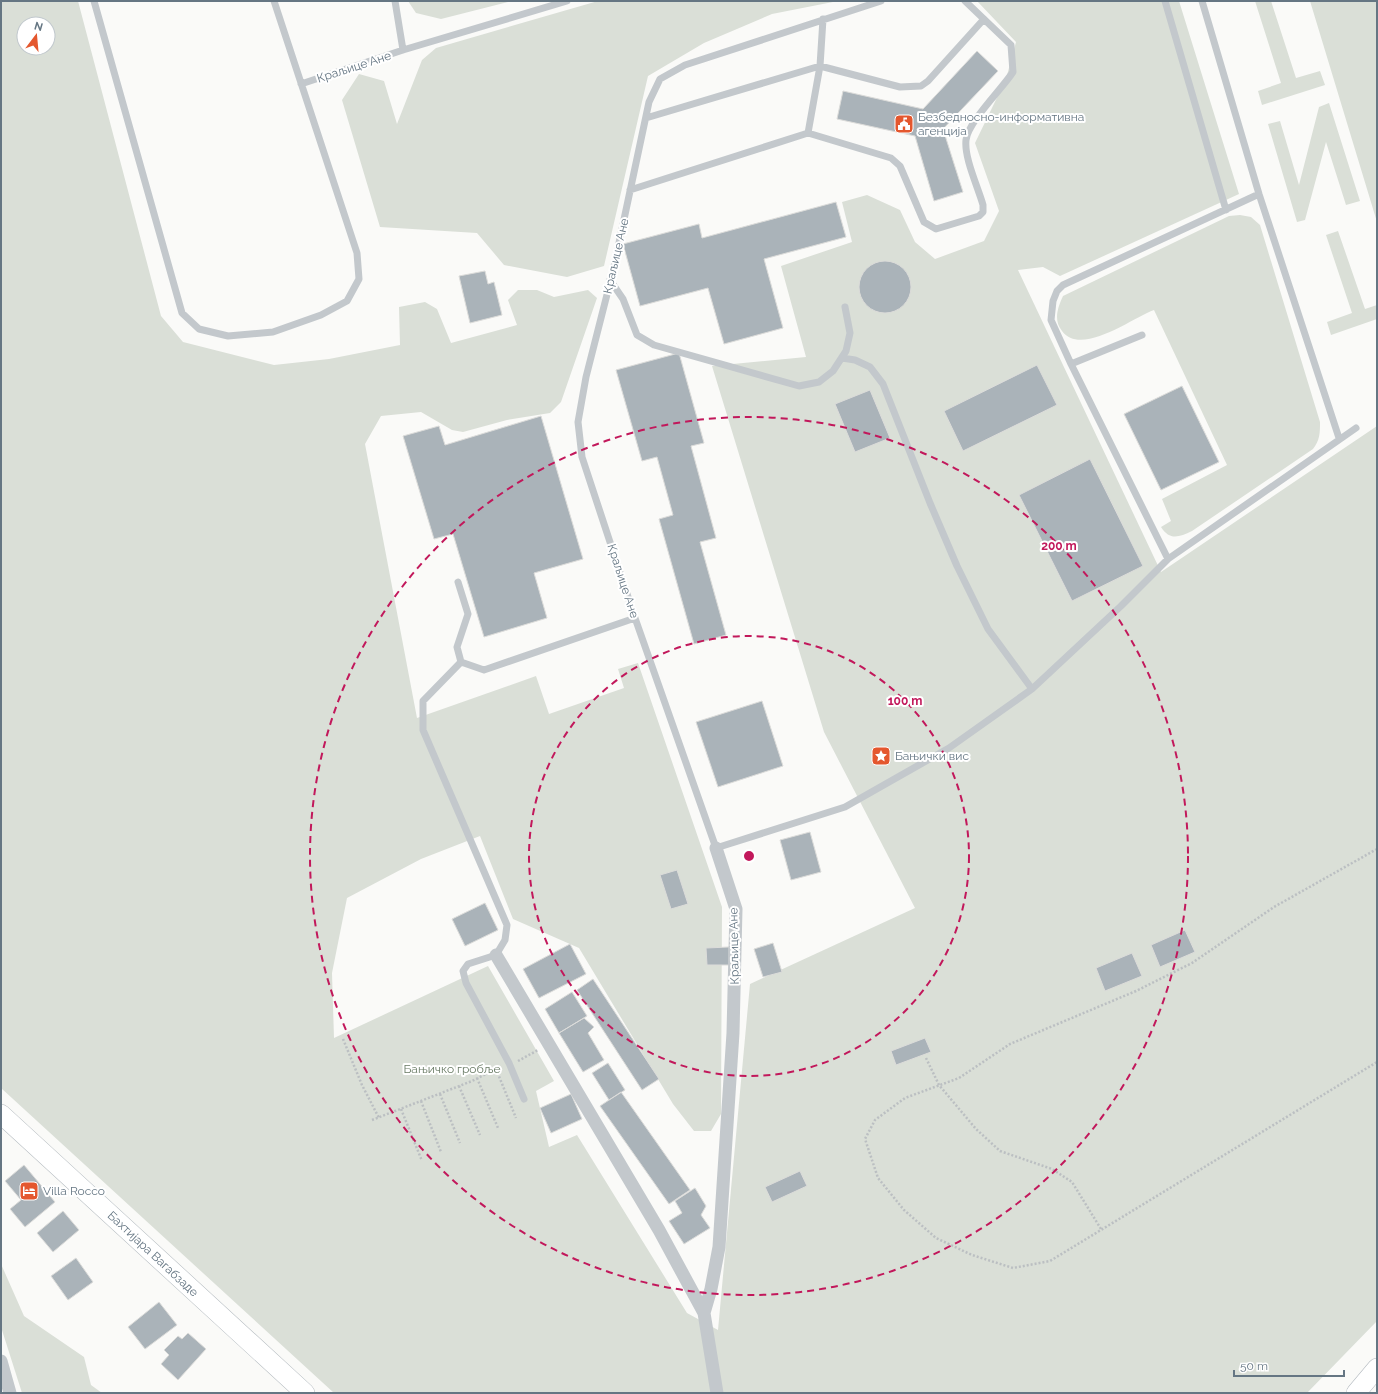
<svg xmlns="http://www.w3.org/2000/svg" width="1378" height="1394" font-family="Raleway,sans-serif">
  <rect width="100%" height="100%" fill="#fafaf8"/>
  <path fill="#dadfd7" fill-rule="evenodd" d="M1,1H78L161,316L183,342L274,365L329,359L400,345L399,307L425,302L437,309L451,343L517,325L508,300L518,290H537L554,297L588,290L597,298L561,402L550,413L507,420L463,432L452,430L421,412L381,416L365,444L417,718L536,676L549,714L624,688L618,669L638,663L722,907L721,1114L711,1131H694L673,1104L579,948L513,919L480,836L421,859L347,898L332,973L334,1038L488,966L554,1081L536,1091L549,1147L577,1135L687,1313L718,1330L750,984L915,908L824,732L712,366L806,357L781,266L852,242L842,202L867,195L900,210L915,242L935,259L984,241L999,211L975,143L1006,79L1016,42L977,1H1179L1239,194L1060,276L1043,267L1018,270L1161,572L1377,426V1321L1307,1393H334L1,1088ZM24,24H48V48H24Z
    M408,1H512L441,19L416,13Z
    M598,1H838L772,14L704,43L648,76L604,266L567,277L504,265L477,233L380,227L342,100L359,74L384,81L397,124L422,60L436,48Z
    M1255,1H1271L1296,78L1320,71L1325,85L1262,105L1258,91L1281,83Z
    M1310,1H1377V222Z
    M1329,103L1360,201L1346,205L1326,142L1305,220L1297,222L1268,124L1280,121L1299,185L1319,107Z
    M1240,215L1251,217L1260,225L1320,422C1320,433 1320,440 1313,449L1192,531C1179,537 1170,541 1161,527L1171,521L1162,499L1227,465L1154,310C1132,318 1081,357 1062,331C1053,320 1058,307 1063,296L1229,216Z
    M1338,231L1365,309L1377,305V319L1331,335L1327,322L1352,313L1326,235Z
    M1,1264L24,1316L84,1357L91,1385L102,1393H22L1,1327Z"/>
  <path fill="#aab3b9" stroke="#dcdcda" d="M977,51L998,71L943,129L963,192L934,201L915,136L837,119L843,91L923,109Z
    M836,202L846,237L764,259L783,328L724,344L708,288L640,306L623,244L699,224L702,238Z
    M859 287a26 26 0 1 1 52 0a26 26 0 1 1-52 0Z
    M485,271L488,284L494,282L502,315L470,323L459,276Z
    M679,353L704,443L691,446L716,538L700,542L726,635L694,644L659,519L673,515L657,457L642,461L616,370Z
    M1037,365L1057,405L963,451L944,411Z
    M1182,386L1219,462L1161,490L1124,414Z
    M870,390L890,438L855,452L835,404Z
    M541,416L583,559L534,573L547,618L484,637L453,534L434,539L403,436L439,426L445,445Z
    M1090,459L1143,566L1072,601L1019,495Z
    M762,701L783,766L718,787L696,722Z
    M810,832L821,872L791,880L780,840Z
    M677,870L688,904L671,909L660,875Z
    M485,903L498,930L465,946L452,919Z
    M1185,930L1195,952L1160,967L1151,945Z
    M773,943L782,972L763,977L754,949Z
    M570,944L586,974L539,998L523,969Z
    M729,947V965H707L706,948Z
    M1132,953L1142,976L1105,991L1096,968Z
    M593,979L659,1079L642,1090L577,990Z
    M572,992L587,1016L559,1033L545,1009Z
    M584,1018L594,1027L588,1033L604,1060L583,1072L559,1033Z
    M925,1038L931,1052L896,1065L891,1051Z
    M608,1063L625,1090L609,1100L592,1073Z
    M621,1092L690,1190L669,1204L600,1106Z
    M571,1094L582,1119L551,1133L540,1108Z
    M24,1165L55,1202L25,1227L10,1209L21,1200L5,1181Z
    M800,1171L807,1186L772,1202L765,1187Z
    M695,1188L706,1206L701,1215L710,1228L684,1244L669,1221L682,1213L675,1201Z
    M63,1211L79,1230L53,1252L37,1233Z
    M76,1258L93,1282L68,1300L51,1276Z
    M159,1302L177,1325L145,1349L128,1327Z
    M188,1333L206,1349L178,1380L161,1364L169,1355L164,1350L178,1336L182,1339Z"/>
  <g fill="none" stroke-linecap="round" stroke-linejoin="round">
    <defs>
      <path id="secondary" d="M1,1114L305,1393
        M1356,1393L1377,1368"/>
    </defs>
    <use href="#secondary" stroke="#b3babf" stroke-width="20"/>
    <path stroke="#bbbfc2" stroke-width="2.5" stroke-dasharray="2 2" stroke-linecap="butt" d="M1377,849L1274,907L1192,963L1136,991L1010,1044L959,1078L905,1098L875,1120L865,1139L878,1178L904,1210L936,1238L972,1255L1013,1268L1050,1261L1377,1062
      M343,1039L362,1085L379,1118
      M926,1058L939,1085L976,1129L1000,1151L1052,1169L1072,1182L1101,1229
      M518,1061L538,1050
      M496,1069L516,1118
      M477,1078L498,1128
      M459,1086L480,1135
      M440,1094L460,1143
      M421,1101L441,1152
      M401,1109L422,1161
      M372,1120L472,1081L500,1067"/>
    <path stroke="#c3c8cc" stroke-width="7" d="M94,1L182,313L199,329L228,336L273,332L321,315L347,301L359,279L357,253L274,1
      M395,1L403,50
      M881,1L685,65L660,79L649,102L613,271L586,377L578,422L582,457L635,618L716,848L845,807L949,748L1032,689L1121,606L1168,559
      M1165,1L1226,210
      M1202,1L1259,194L1339,438
      M823,19L820,66L808,133L891,158L900,166L924,222L936,229L979,216L983,212V205C978,187 964,158 966,140C968,122 1002,89 1013,72L1011,45L965,1
      M301,84L403,50L567,1
      M646,118L820,66L900,87L921,86L928,81L984,19
      M630,190L808,133
      M1259,194L1063,285L1057,291L1053,301L1051,320L1071,364L1168,559L1356,428
      M610,280L623,299L637,335L654,345L799,386L819,382L833,371L846,351L850,333L845,307
      M842,358L855,360L870,367L883,384L930,503L957,566L988,629L1032,689
      M1071,364L1142,335
      M458,582L468,614L457,647L461,662L484,670L635,618
      M461,662L423,701V730L507,925L505,940L496,955L468,964L463,971L466,983L509,1063L524,1099"/>
    <path stroke="#c3c8cc" stroke-width="13" d="M496,955L659,1230L704,1313L717,1393
      M704,1313L711,1289L719,1247L733,1033L736,909L716,848
      M1,1361L10,1393"/>
    <use href="#secondary" stroke="#fff" stroke-width="19"/>
  </g>
  <g fill="none" stroke="#c2185b" stroke-width="2" stroke-dasharray="7 5">
    <circle cx="749" cy="856" r="220"/>
    <circle cx="749" cy="856" r="439"/>
  </g>
  <defs>
    <symbol id="civic-square" viewBox="-11 -11 22 22"><rect x="-9" y="-9" width="18" height="18" rx="4" fill="#e4572e" stroke="#fff"/><path d="M-.6-6.5H3V-4.5H.6V-3L4-1V1h2V6H-6V1h2V-1L-.6-3ZM-1.2 2.5V6h2.4V2.5Z" fill="#fff"/></symbol>
    <symbol id="sight-square" viewBox="-11 -11 22 22"><rect x="-9" y="-9" width="18" height="18" rx="4" fill="#e4572e" stroke="#fff"/><path d="M0-6L1.8-2.2L6-1.7L2.9 1.2L3.7 5.4L0 3.3L-3.7 5.4L-2.9 1.2L-6-1.7L-1.8-2.2Z" fill="#fff"/></symbol>
    <symbol id="hotel-square" viewBox="-11 -11 22 22"><rect x="-9" y="-9" width="18" height="18" rx="4" fill="#e4572e" stroke="#fff"/><path d="M-6-4.5h1.5V1H6V5H4.5V3h-9V5H-6ZM-4 0a1.8 1.8 0 1 1 3.6 0ZM.5 0V-2.5h3Q6-2.5 6 0Z" fill="#fff"/></symbol>
  </defs>
  <g fill-rule="evenodd">
    <use href="#civic-square" x="893" y="113" width="22" height="22"/>
    <use href="#sight-square" x="870" y="745" width="22" height="22"/>
    <use href="#hotel-square" x="18" y="1180" width="22" height="22"/>
  </g>
  <g text-anchor="middle" stroke-width="4" stroke-linejoin="round" paint-order="stroke">
    <g font-size="12" fill="#657683" stroke="#fff">
      <text transform="translate(354 67) rotate(-18)" y="4">Краљице Ане</text>
      <text transform="translate(616 256) rotate(-77)" y="4">Краљице Ане</text>
      <text transform="translate(623 581) rotate(72)" y="4">Краљице Ане</text>
      <text transform="translate(734 946) rotate(-91)" y="4">Краљице Ане</text>
      <text transform="translate(153 1254) rotate(43)" y="4">Бахтијара Вагабзаде</text>
    </g>
    <g font-size="12" fill="#657683" stroke="#fff" text-anchor="start">
      <text x="918" y="121">Безбедносно-информативна<tspan x="918" dy="14">агенција</tspan></text>
      <text x="895" y="760">Бањички вис</text>
      <text x="43" y="1195">Villa Rocco</text>
    </g>
    <g font-size="12" fill="#687a64" stroke="#fff">
      <text x="452" y="1073">Бањичко гробље</text>
    </g>
  </g>
  <circle cx="749" cy="856" r="6" fill="#c2185b" stroke="#fff" stroke-width="2"/>
  <g font-size="12" text-anchor="middle" font-weight="bold" fill="#c2185b" stroke="#fff" stroke-width="4" stroke-linejoin="round" paint-order="stroke">
    <text x="1059" y="550">200 m</text>
    <text x="905" y="705">100 m</text>
  </g>
  <rect width="1378" height="1394" fill="none" stroke="#657683" stroke-width="4"/>
  <g transform="translate(36 36) rotate(16)"><circle r="19" fill="#ffffff" stroke="#c1c8cd"/>
  <path d="M0-3L7 15L0 10L-7 15Z" fill="#e4572e"/>
  <text y="-6" font-size="11" font-weight="bold" text-anchor="middle" fill="#657683">N</text>
  </g>
  <path d="M1234 1370v6h110v-6" fill="none" stroke="#657683" stroke-width="2"/>
  <text x="1240" y="1370" font-size="12" fill="#657683" stroke="#ffffff" stroke-width="3" paint-order="stroke">50 m</text>
</svg>
